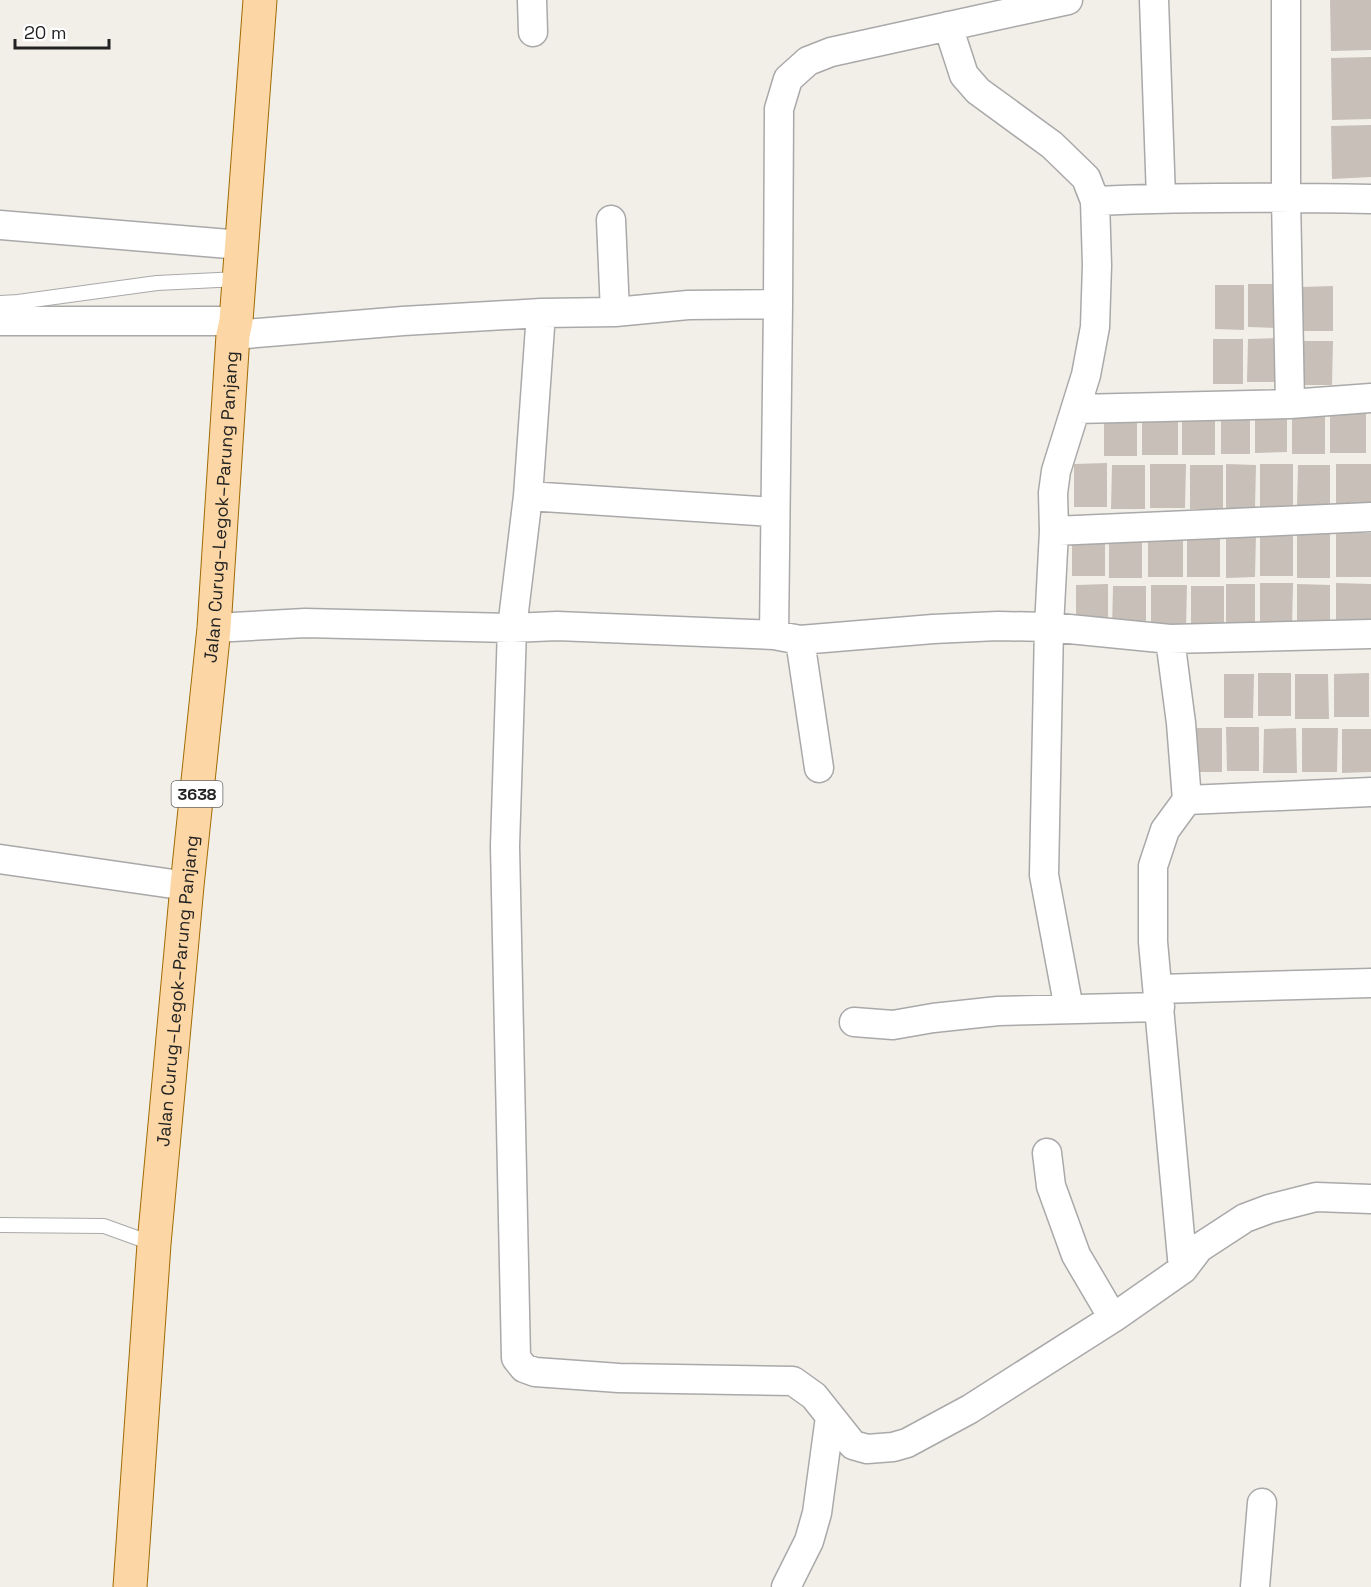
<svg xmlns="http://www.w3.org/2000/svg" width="1371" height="1587" font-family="'Space Grotesk',sans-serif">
  <rect width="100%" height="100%" fill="#f2efe9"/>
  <path fill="#c7bfb8" d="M1330,0H1371V50L1331,51Z
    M1371,57V119L1332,120L1331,58Z
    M1371,125V177L1332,179L1331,126Z
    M1248,284H1281V328L1248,327Z
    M1215,285H1244V330L1215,329Z
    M1333,286V331H1300V287Z
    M1280,338V382H1247L1248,339Z
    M1213,339H1243V384H1213Z
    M1299,341H1333L1332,385H1299Z
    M1255,409H1287V452L1255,453Z
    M1330,409H1366V453H1330Z
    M1221,410H1250V454H1221Z
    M1292,410H1325V454H1292Z
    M1137,411V456H1104V412Z
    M1142,411H1178V455H1142Z
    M1182,412H1215V455H1182Z
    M1107,463V507H1074V464Z
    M1150,464H1186L1185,508H1150Z
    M1226,464L1256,465L1255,509H1226Z
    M1260,464H1293V507H1260Z
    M1336,464H1371V508H1336Z
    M1112,465H1145V509H1111Z
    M1190,465H1223V509H1190Z
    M1298,465H1330V509H1297Z
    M1072,532H1105V576H1072Z
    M1260,532L1293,533V576H1260Z
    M1148,533H1183V577H1148Z
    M1226,533H1256L1255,577L1226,578Z
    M1336,533H1371V577H1336Z
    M1109,534H1142V578H1109Z
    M1187,534H1220V577H1187Z
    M1297,534H1330V578H1297Z
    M1260,583H1293L1292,627H1260Z
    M1336,583L1371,584V628H1336Z
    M1108,584V628H1076V585Z
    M1226,584H1255V628L1226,629Z
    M1297,584L1330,585V628L1297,629Z
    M1151,585H1187L1186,629H1151Z
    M1113,586H1146V630H1112Z
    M1191,586H1224V629L1191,630Z
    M1258,673H1291V716H1258Z
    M1369,673V717H1334V674Z
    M1224,674H1254L1253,718H1224Z
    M1295,674H1328L1329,719H1295Z
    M1226,727H1259V771H1227Z
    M1193,728H1222V772H1192Z
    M1296,728L1297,773H1263L1264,729Z
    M1302,728H1338L1337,772H1302Z
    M1342,729H1371V772L1342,773Z"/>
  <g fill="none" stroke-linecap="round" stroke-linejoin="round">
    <defs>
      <path id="service" d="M0,303L18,302L157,283L238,279
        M0,1225L104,1226L154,1244"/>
      <path id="minor" d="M532,0L533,32
        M1154,0L1161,198
        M1286,0V197L1290,404
        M948,26L964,75L978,91L1052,145L1086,178L1095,201L1097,265L1095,327L1086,375L1056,471L1053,493L1054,531L1049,627L1044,875L1069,1009
        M1095,201C1187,197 1279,197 1371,199
        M611,220L615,312
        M0,225L241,245
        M778,304L779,109L788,79L808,61L831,52L1068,0
        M541,313L528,496L512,628L505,846L516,1358L524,1368L535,1372L619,1378L793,1381L814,1396L853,1445L867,1449L893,1447L907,1443L970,1409L1113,1318
        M0,321H236
        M233,335L403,321L541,313L615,312L688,305L778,304L774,635
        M1076,409L1290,404L1371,398
        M528,496L774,512
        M1054,531L1371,517
        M214,628L305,623L512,628L557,626L774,635L800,640L933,629L998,626L1049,627L1170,639L1371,634
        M1170,639L1181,723L1187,800L1165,830L1153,866V942L1183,1269L1199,1248L1245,1218L1269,1209L1316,1197L1371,1199
        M800,640L819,768
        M1187,800L1371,792
        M0,859L187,886
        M1159,989L1371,983
        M854,1022L893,1025L933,1018L998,1011L1160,1007
        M1047,1153L1051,1186L1076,1255L1113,1318L1183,1269
        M786,1587L809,1541L817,1513L830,1417
        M1255,1587L1262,1503"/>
      <g id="primary">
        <path id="s1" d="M130,1587L154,1244L187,886L214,628L233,335L236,321L260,0"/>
      </g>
    </defs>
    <use href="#service" stroke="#a9a9a9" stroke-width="16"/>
    <use href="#minor" stroke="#a9a9a9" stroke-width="31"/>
    <use href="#primary" stroke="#a06b00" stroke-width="35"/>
    <use href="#service" stroke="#fff" stroke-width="14"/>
    <use href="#minor" stroke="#fff" stroke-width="28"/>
    <use href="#primary" stroke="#fcd6a4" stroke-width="33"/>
  </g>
  <g text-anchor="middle" stroke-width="5" stroke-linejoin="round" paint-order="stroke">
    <rect fill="#fff" stroke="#646464" stroke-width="1.5" x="171.5" y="781" width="51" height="26" rx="4.5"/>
    <g font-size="16" font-weight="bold" fill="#222">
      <text x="197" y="800">3638</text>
    </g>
    <g font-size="18" fill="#222" stroke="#fff">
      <text dy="6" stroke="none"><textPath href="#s1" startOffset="1084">Jalan Curug–Legok–Parung Panjang</textPath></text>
      <text dy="6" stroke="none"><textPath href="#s1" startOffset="598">Jalan Curug–Legok–Parung Panjang</textPath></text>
    </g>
  </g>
  <path d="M15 39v9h94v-9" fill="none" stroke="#222222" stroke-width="3"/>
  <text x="24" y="39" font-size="18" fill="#222222" stroke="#ffffff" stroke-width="4.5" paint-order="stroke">20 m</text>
</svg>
